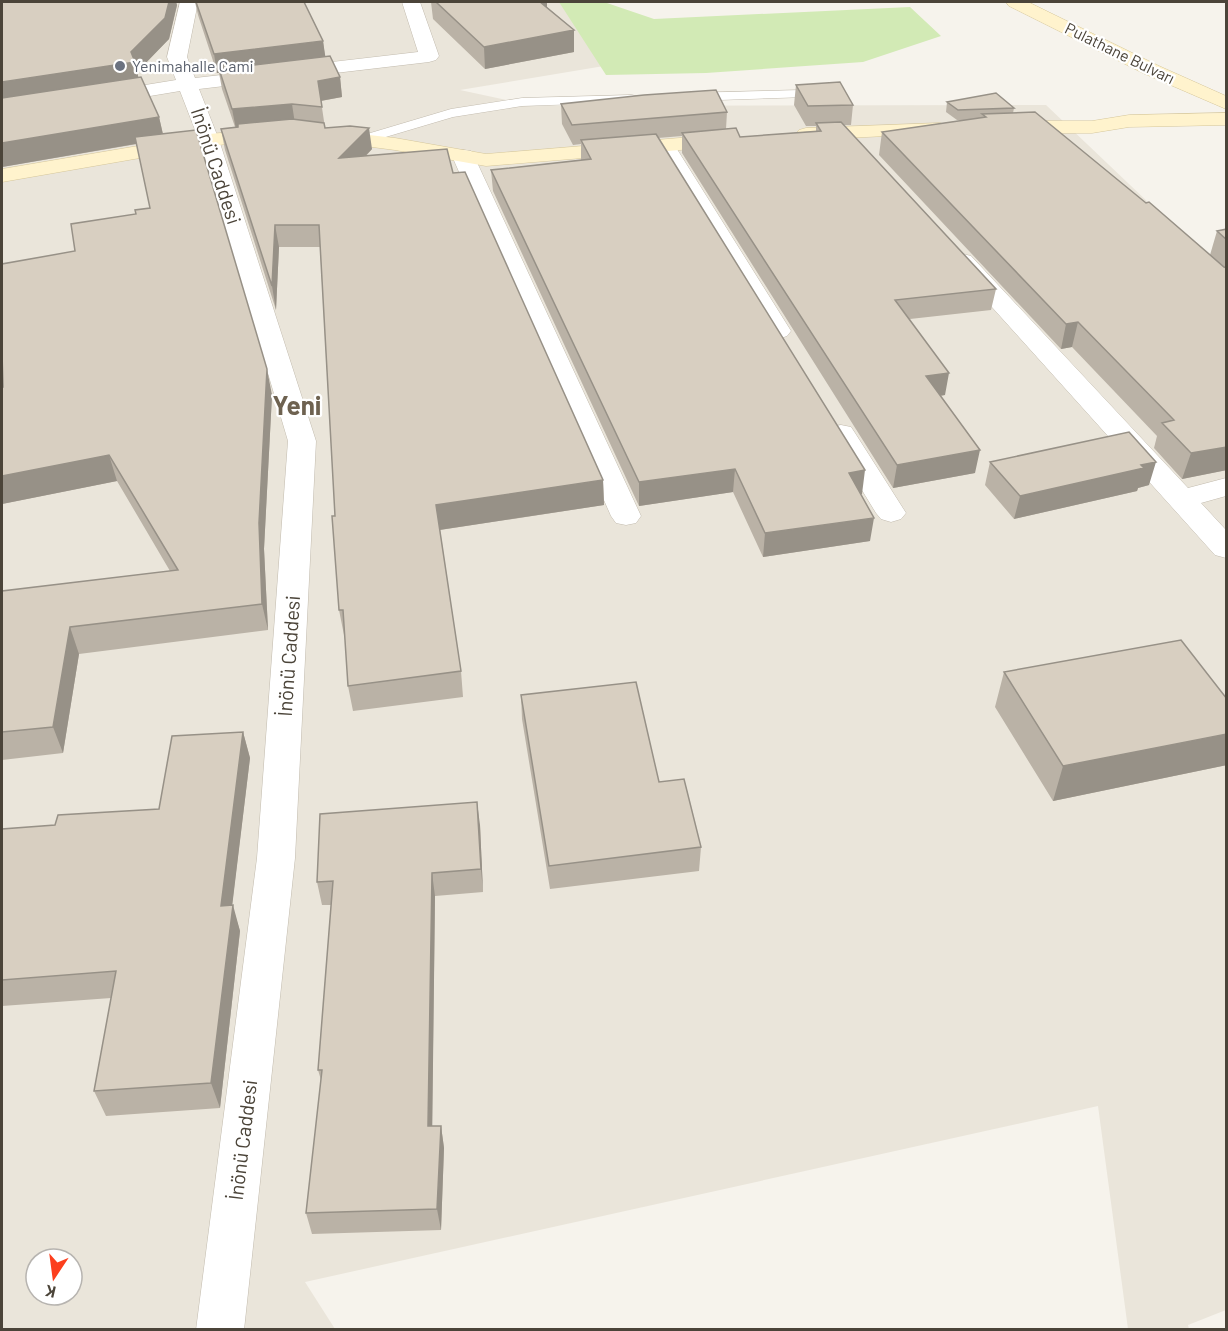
<svg xmlns="http://www.w3.org/2000/svg" width="1228" height="1331" font-family="Barlow,sans-serif">
  <rect width="100%" height="100%" fill="#f6f3ec"/>
  <path fill="#eae5da" fill-rule="evenodd" d="M2,2H591L664,56L460,90L535,106L1046,105L1212,263L1226,260V1310L1188,1325L1189,1329H1128L1098,1106L305,1282L335,1329L2,1330ZM36,1259H72V1295H36Z"/>
  <path fill="#d2eab5" d="M559,2H604L654,19L910,7L941,36L863,62L706,73L606,75Z"/>
  <g fill="none" stroke-linecap="round" stroke-linejoin="round">
    <defs>
      <path id="lane" d="M803,90L807,91L809,94L807,97L690,101L684,97L690,93Z
        M632,95L636,96L638,99L636,102L522,106L453,117L362,144L355,140L357,137L451,109L522,98Z"/>
      <path id="street" d="M180,2H198L187,57L195,78L418,52L402,2H420L439,56L436,60L429,62L199,89L219,140L316,441L295,858L244,1330H196L257,858L288,441L199,140L180,91L102,104L95,102L92,98L95,94L102,92L176,80L167,57Z
        M664,140L671,142L675,146L791,331L787,336L778,339L769,336L765,331L653,146L657,142Z
        M463,150L471,151L474,156L641,516L636,523L626,525L616,523L611,516L452,156L455,151Z
        M963,254L971,256L1188,488L1226,478V496L1201,503L1226,530V558L1215,555L955,266L951,261L955,256Z
        M841,425L851,427L855,433L906,513L901,519L891,522L881,519L876,513L827,433L831,427Z"/>
      <path id="secondary" d="M1006,2H1028L1159,66L1226,96V109L1145,74L1009,6Z
        M1226,113V125L1129,127L1092,133H1007L1000,131L997,127L1000,123L1007,121H1092L1129,115Z
        M940,123L947,125L950,129L947,133L806,140L799,138L796,134L799,130L806,128Z
        M268,129L275,131L278,135L275,139L209,146L2,182V169L209,134Z
        M326,130L395,138L486,154L728,134L735,136L738,140L735,144L728,146L486,166L395,150L319,140L316,136L319,132Z"/>
    </defs>
    <use href="#lane" stroke="#c2bbae" stroke-width="1"/>
    <use href="#street" stroke="#c2bbae" stroke-width="1"/>
    <use href="#secondary" stroke="#d6c79b" stroke-width="1"/>
    <use href="#lane" fill="#fff" fill-rule="evenodd"/>
    <use href="#street" fill="#fff" fill-rule="evenodd"/>
    <use href="#secondary" fill="#fff3cd" fill-rule="evenodd"/>
  </g>
  <path fill="#bab2a6" d="M2,2H176L177,5L169,39L137,72L138,77L159,117L163,134L272,395L264,549L268,630L79,654L63,753L2,760V591L170,571L117,481L2,504V387H3L75,251L136,214L150,208L137,144L2,167Z
    M195,2H304L323,41L325,57L340,77L342,97L321,101L325,128L372,149L366,156L453,173L603,480L604,505L440,530L461,671L463,697L353,711L348,686L345,635H344L339,610L335,516L320,247H279L276,310L225,150L221,129L235,127L222,89L219,73H217L198,15Z
    M431,2H547V7L574,30V52L485,69L433,19Z
    M796,85L853,105L851,125H844L996,289L991,310L910,319L945,395L940,396L975,473L893,488L682,153V136L658,138L862,494H860L870,541L763,557L733,492L639,506L493,191L491,170L581,160V144L573,145L562,124L561,104L727,112L726,129L740,137L816,131V126H806L794,105Z
    M947,102L1014,108L1013,113L1210,255L1217,231L1227,229V470L1182,479L1154,448L1157,436L1072,347L1061,349L879,155L882,132L964,120H957L946,112Z
    M990,462L1149,485L1138,488L1137,491L1014,519L985,485Z
    M1004,672L1227,699V765L1053,801L995,707Z
    M521,695L659,782L701,847L699,871L550,889L522,719Z
    M243,732L250,758L232,905L240,931L220,1108L106,1116L94,1091L111,998L2,1006V829L55,825L159,809Z
    M480,825L483,892L435,896L432,1126H441L444,1148L441,1230L312,1234L306,1213L321,1080L318,1070L331,905H322L317,882Z"/>
  <path fill="#979187" d="M169,2H176L177,5L169,39L137,72L140,83L2,106V82L131,52Z
    M539,2H547V21Z
    M574,30V52L485,69L484,47Z
    M323,41L326,61L219,69V73H217L214,54Z
    M340,77L342,97L320,101L318,81Z
    M292,104L295,124L236,129L232,109Z
    M159,117L164,139L2,167V143Z
    M369,128L372,149L342,180L339,158Z
    M275,225L279,247L276,310L272,286Z
    M1078,322L1072,347L1061,349L1066,324Z
    M267,369L272,395L264,549L268,630L262,604L259,523Z
    M949,373L945,395L922,398L926,376Z
    M1227,447V470L1182,479L1191,453Z
    M980,450L975,473L893,488L897,465Z
    M109,455L117,481L2,504V476Z
    M1156,462L1149,485L1138,488L1137,491L1014,519L1020,496L1141,465Z
    M735,469L733,492L639,506V482Z
    M865,470L862,494L846,497L849,473Z
    M603,480L604,505L439,530L436,505Z
    M874,518L870,541L763,557L765,533Z
    M70,627L79,654L63,753L53,727Z
    M243,732L250,758L229,932L221,906Z
    M1227,734V765L1053,801L1063,766Z
    M477,802L480,825L483,892L481,869Z
    M432,873L435,896L432,1148L428,1126Z
    M233,905L240,931L220,1108L211,1083Z
    M441,1126L444,1148L441,1230L437,1209Z"/>
  <path fill="#d8cfc1" stroke="#979187" stroke-width="1.5" d="M2,2H169L165,18L131,52L135,62L2,82Z
    M196,2H304L323,41L214,54Z
    M436,2H540L574,30L484,47Z
    M330,56L340,77L318,81L322,107L292,104L232,109L219,69Z
    M141,77L159,117L2,143V98Z
    M840,82L853,105L808,106L796,85Z
    M716,90L727,112L572,125L561,104L644,95Z
    M996,93L1014,108L958,110L947,102Z
    M1035,112L1146,203L1149,202L1224,267L1227,268V447L1191,453L1162,423L1174,420L1078,322L1066,324L882,132L986,117L982,114Z
    M292,119L324,123L325,128L350,126L369,128L339,158L447,149L453,173L465,172L603,480L436,505L461,671L348,686L343,610H339L332,516H335L319,225H275L272,286L221,129L238,127V124Z
    M841,122L996,289L895,300L949,373L926,376L980,450L897,465L682,133L736,128L740,137L821,131L816,123Z
    M196,130L267,369L259,523L262,604L70,627L53,727L2,732V591L178,570L109,455L2,476V387H3L2,353V264L75,251L71,224L136,214L135,210L150,208L135,137Z
    M656,134L865,470L849,473L874,518L765,533L735,469L639,482L491,170L591,159L581,140Z
    M1227,229V240L1217,231Z
    M1129,432L1156,462L1141,465L1144,468L1020,496L990,462Z
    M1181,640L1227,699V734L1063,766L1004,672Z
    M636,682L659,782L684,779L701,847L549,866L521,695Z
    M243,732L221,906L233,905L211,1083L94,1091L116,971L2,980V829L55,825L58,815L159,809L172,736Z
    M477,802L481,869L432,873L428,1126H441L437,1209L306,1213L322,1070H318L333,881L317,882L320,814Z"/>
  <circle fill="#6b7280" stroke="#fff" stroke-width="2" cx="120" cy="66" r="6"/>
  <g text-anchor="middle" stroke-width="4.5" stroke-linejoin="round" paint-order="stroke">
    <g font-size="16" fill="#4b4439" stroke="#fff">
      <text transform="translate(1120 53) rotate(26)" y="6">Pulathane Bulvarı</text>
    </g>
    <g font-size="16" fill="#5b616d" stroke="#fff" text-anchor="start">
      <text x="132" y="72">Yenimahalle Cami</text>
    </g>
    <g font-size="20" fill="#4b4439" stroke="#fff">
      <text transform="translate(216 166) rotate(72)" y="7">İnönü Caddesi</text>
      <text transform="translate(289 656) rotate(-86)" y="7">İnönü Caddesi</text>
      <text transform="translate(243 1140) rotate(-83)" y="7">İnönü Caddesi</text>
    </g>
    <g font-size="26" font-weight="bold" fill="#6e6250" stroke="#fff">
      <text x="297" y="415">Yeni</text>
    </g>
  </g>
  <rect width="1228" height="1331" fill="none" stroke="#4b4439" stroke-width="6"/>
  <g transform="translate(54 1277) rotate(193)"><circle r="28" fill="#ffffff" stroke="#b7b4b0" stroke-width="1.5"/>
  <path d="M0-4.5L10 22L0 15L-10 22Z" fill="#fc3f1d"/>
  <text y="-9" font-size="16" font-weight="bold" text-anchor="middle" fill="#4b4439">K</text>
  </g>
</svg>
